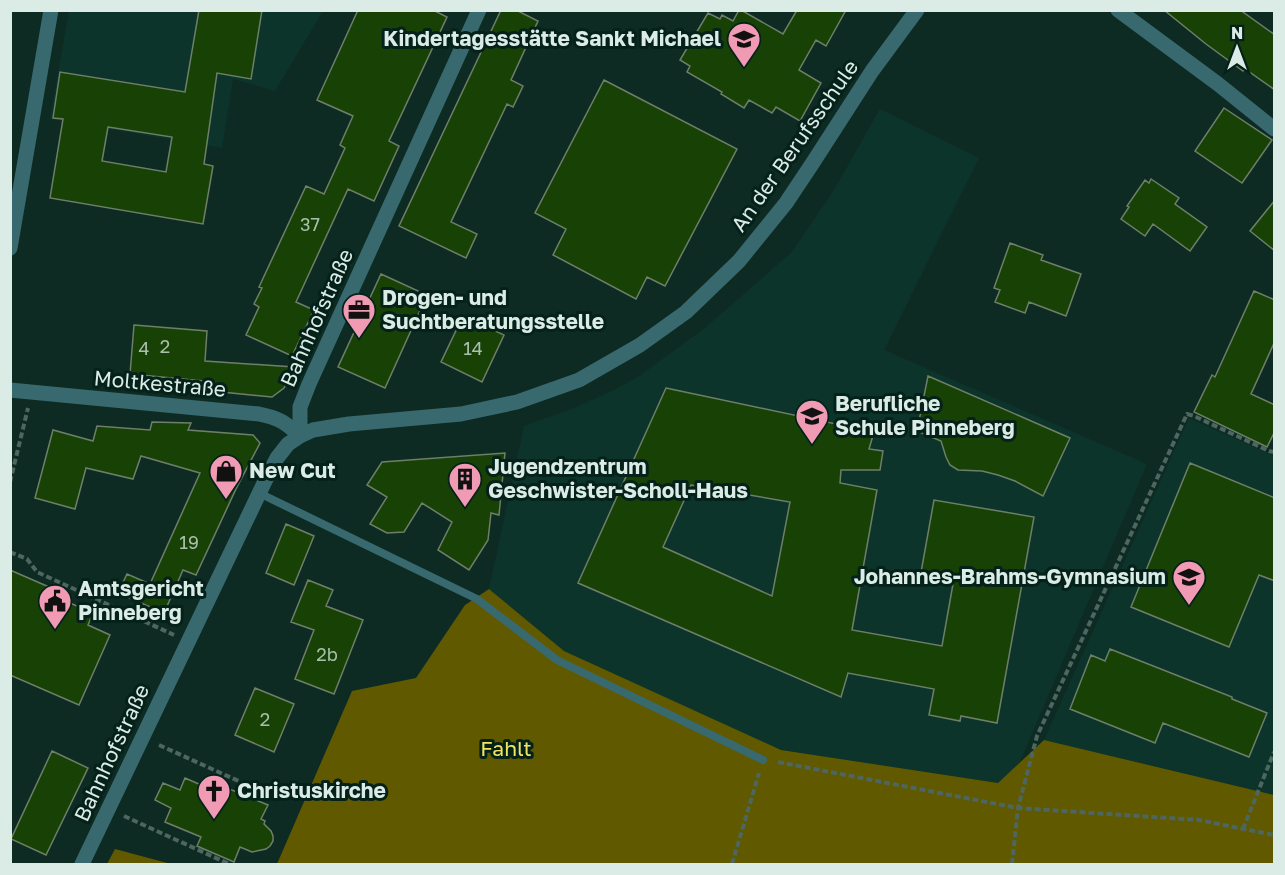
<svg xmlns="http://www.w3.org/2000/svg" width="1285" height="875" font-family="'Golos Text',sans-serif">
  <rect width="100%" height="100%" fill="#0e2b23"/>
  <path fill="#0c342a" d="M69,11H323L275,91L233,79L222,148L50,119Z
    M880,109L979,158L884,350L1147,464L1019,764L998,783L781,750L564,651L489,589L524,426L574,408L616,389L641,375L706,327L792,252L834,190Z
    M1189,418L1274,456V795L1044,740Z"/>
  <path fill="#615900" d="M489,589L564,651L781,750L998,783L1044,740L1274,795V864H277L352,691L416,678L465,605Z
    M115,849L171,864H107Z"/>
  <path fill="#184106" stroke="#6e7f69" stroke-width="1.5" fill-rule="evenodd" d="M199,10H262L251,79L217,73L204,164L213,166L203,224L50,198L63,119L53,118L60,72L185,92ZM108,127L172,137L166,172L102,161Z
    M358,10H433L447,17L389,141L399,146L374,201L348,189L296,302L314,310L292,356L246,335L259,307L254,304L262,288L259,287L306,186L324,194L345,148L340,145L353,116L317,100Z
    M501,10H516L538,21L511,80L523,86L513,107L507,104L451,222L477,234L466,258L399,226Z
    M739,10H741L783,34L797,10H846L826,46L816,40L799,70L821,83L800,121L776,107L772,113L749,100L744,108L721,94L722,92L687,72L690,66L680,60L708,13L720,19L722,15L733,21Z
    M1164,10H1240L1275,35V90L1245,69L1243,71L1206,44Z
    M604,80L737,149L665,286L647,277L636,299L553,255L566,229L535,213Z
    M1224,108L1272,140L1242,183L1195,151Z
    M1151,179L1179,198L1175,204L1207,227L1190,251L1153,224L1145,236L1121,219L1129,207L1127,206L1145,180L1149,183Z
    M1275,200V251L1250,231Z
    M1010,243L1043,255L1041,260L1081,274L1066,316L1029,302L1025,313L995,302L1000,290L994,288Z
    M381,274L427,295L385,388L338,367Z
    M1254,291L1275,300V341L1251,394L1275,405V431L1267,447L1194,412L1212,375L1215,377Z
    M463,316L504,335L482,382L441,362Z
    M134,325L207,331L205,361L294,367L284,388L272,397L202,390L203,381L130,374Z
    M928,376L1070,438L1043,496L1015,481L998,475L982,471L958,470L950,465L946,457L941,441L917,431Z
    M666,388L874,432L869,449L883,451L880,470H841L840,483L877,490L852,630L942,646L953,584L920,578L934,500L1034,517L997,723L961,716L960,721L929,715L934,689L848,673L841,697L578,583ZM691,485L790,502L772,596L663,547Z
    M152,422L191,423L188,430L253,435L260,443L236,489L196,575L183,570L164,613L118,593L127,574L150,584L200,473L141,456L133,479L86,468L75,509L35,498L53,430L93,441L97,426L150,430Z
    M505,453L499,515L491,513L488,540L469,570L438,550L452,522L422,503L404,532L387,533L370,524L387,497L367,485L382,462Z
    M1190,463L1275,498V581L1259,575L1229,647L1131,607Z
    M286,524L314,536L294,585L266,573Z
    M10,570L49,587L47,593L93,613L88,625L110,635L79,705L10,675Z
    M308,580L333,590L326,606L363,620L334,694L295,679L314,630L291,622Z
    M1110,649L1232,697V699L1267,713L1249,757L1163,723L1155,743L1070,709L1091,655L1105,661Z
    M255,688L294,704L274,752L235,735Z
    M52,751L88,768L46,855L11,839Z
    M185,778L224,795L227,788L268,805L261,819L265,821L264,824L271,831L273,836V841L270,846L266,849L252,852L240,847L234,862L197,846L201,837L165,822L171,808L155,800L163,783L180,790Z"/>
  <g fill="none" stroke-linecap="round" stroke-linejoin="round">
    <path stroke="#4d665f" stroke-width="4" stroke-dasharray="6 3" stroke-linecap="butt" d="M10,482L28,408
      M10,552L27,559L37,572L174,635
      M159,745L276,798
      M778,762L1018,808L1199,820L1274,835
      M124,816L229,864
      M1243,829L1274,752
      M732,864L759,773
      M1012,864L1018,808L1037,736L1187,414L1194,416L1269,451L1274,452"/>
    <path stroke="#38696f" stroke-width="8" d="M259,493L477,599L557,660L763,760"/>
    <path stroke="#38696f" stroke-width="15" d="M1118,10L1218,84L1274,129
      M10,248L51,10
      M10,390L259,414C279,418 285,422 300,436
      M300,436V407L309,384L479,10
      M82,864L266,479L277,458L288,444L300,436L313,430L349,424L461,414L517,402L579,380L640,345L686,312L739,261L786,203L812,164L872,71L917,10"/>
  </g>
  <defs>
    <symbol id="school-pin" viewBox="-11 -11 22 30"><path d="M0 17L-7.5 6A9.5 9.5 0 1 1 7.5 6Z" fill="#f19ab3" stroke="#04211a"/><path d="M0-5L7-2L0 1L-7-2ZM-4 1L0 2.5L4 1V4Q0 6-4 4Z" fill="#111"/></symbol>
    <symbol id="office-pin" viewBox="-11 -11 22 30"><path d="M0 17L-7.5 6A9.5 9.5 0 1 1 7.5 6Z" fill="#f19ab3" stroke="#04211a"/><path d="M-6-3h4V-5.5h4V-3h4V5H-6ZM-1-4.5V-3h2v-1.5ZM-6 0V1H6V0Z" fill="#111"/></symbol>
    <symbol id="shop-pin" viewBox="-11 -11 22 30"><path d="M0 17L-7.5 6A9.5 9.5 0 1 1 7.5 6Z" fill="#f19ab3" stroke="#04211a"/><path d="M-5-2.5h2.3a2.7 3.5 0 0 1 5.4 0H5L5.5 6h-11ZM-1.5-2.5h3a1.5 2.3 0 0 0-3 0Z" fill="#111"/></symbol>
    <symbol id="building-pin" viewBox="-11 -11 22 30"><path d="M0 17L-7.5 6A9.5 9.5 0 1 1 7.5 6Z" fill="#f19ab3" stroke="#04211a"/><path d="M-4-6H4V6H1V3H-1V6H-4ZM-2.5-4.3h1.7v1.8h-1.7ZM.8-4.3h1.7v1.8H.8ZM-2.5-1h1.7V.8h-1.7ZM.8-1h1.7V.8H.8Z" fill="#111"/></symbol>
    <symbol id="civic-pin" viewBox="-11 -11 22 30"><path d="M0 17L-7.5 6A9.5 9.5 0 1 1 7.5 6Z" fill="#f19ab3" stroke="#04211a"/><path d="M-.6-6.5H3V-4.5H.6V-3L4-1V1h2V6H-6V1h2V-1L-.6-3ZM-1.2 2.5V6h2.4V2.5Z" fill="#111"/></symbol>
    <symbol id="church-pin" viewBox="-11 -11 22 30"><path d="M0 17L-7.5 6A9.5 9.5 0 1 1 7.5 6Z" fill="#f19ab3" stroke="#04211a"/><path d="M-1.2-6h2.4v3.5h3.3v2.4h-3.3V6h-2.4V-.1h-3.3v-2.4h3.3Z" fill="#111"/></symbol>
  </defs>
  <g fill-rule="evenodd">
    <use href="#school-pin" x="725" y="20" width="38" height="52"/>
    <use href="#office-pin" x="340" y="291" width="38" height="52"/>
    <use href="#school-pin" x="793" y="397" width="38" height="52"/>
    <use href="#shop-pin" x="207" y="452" width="38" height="52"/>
    <use href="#building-pin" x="446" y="460" width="38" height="52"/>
    <use href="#school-pin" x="1170" y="558" width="38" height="52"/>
    <use href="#civic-pin" x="36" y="582" width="38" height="52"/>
    <use href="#church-pin" x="195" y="772" width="38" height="52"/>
  </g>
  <g text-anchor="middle" stroke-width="6" stroke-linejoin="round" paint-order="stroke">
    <g font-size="18" fill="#aac0ad">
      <text x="310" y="231">37</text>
      <text x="165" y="353">2</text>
      <text x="144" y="355">4</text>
      <text x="473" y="355">14</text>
      <text x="189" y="549">19</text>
      <text x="327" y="661">2b</text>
      <text x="265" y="726">2</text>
    </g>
    <g font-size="21" font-weight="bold" fill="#dbebe5" stroke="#04211a" text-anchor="start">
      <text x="721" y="46" text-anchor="end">Kindertagesstätte Sankt Michael</text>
      <text x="382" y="305">Drogen- und<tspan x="382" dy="24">Suchtberatungsstelle</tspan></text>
      <text x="835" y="411">Berufliche<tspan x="835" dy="24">Schule Pinneberg</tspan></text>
      <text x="488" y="474">Jugendzentrum<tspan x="488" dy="24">Geschwister-Scholl-Haus</tspan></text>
      <text x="249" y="478">New Cut</text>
      <text x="1166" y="584" text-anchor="end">Johannes-Brahms-Gymnasium</text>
      <text x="78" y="596">Amtsgericht<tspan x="78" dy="24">Pinneberg</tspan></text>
      <text x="237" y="798">Christuskirche</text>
    </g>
    <g font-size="21" fill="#dbebe5" stroke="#04211a">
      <text transform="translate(795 146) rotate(-55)" y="7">An der Berufsschule</text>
      <text transform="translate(317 318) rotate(-66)" y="7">Bahnhofstraße</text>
      <text transform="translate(160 384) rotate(5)" y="7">Moltkestraße</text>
      <text transform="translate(112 753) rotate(-65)" y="7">Bahnhofstraße</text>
    </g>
    <g font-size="21" fill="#f0e461" stroke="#04211a">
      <text x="506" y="756">Fahlt</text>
    </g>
  </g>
  <rect width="1285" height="875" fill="none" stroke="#dbebe5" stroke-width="24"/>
  <g transform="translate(1237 48)" stroke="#04211a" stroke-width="4.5" paint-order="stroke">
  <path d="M0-4.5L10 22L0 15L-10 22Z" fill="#dbebe5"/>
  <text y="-9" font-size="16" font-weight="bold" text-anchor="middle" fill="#dbebe5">N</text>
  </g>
</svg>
